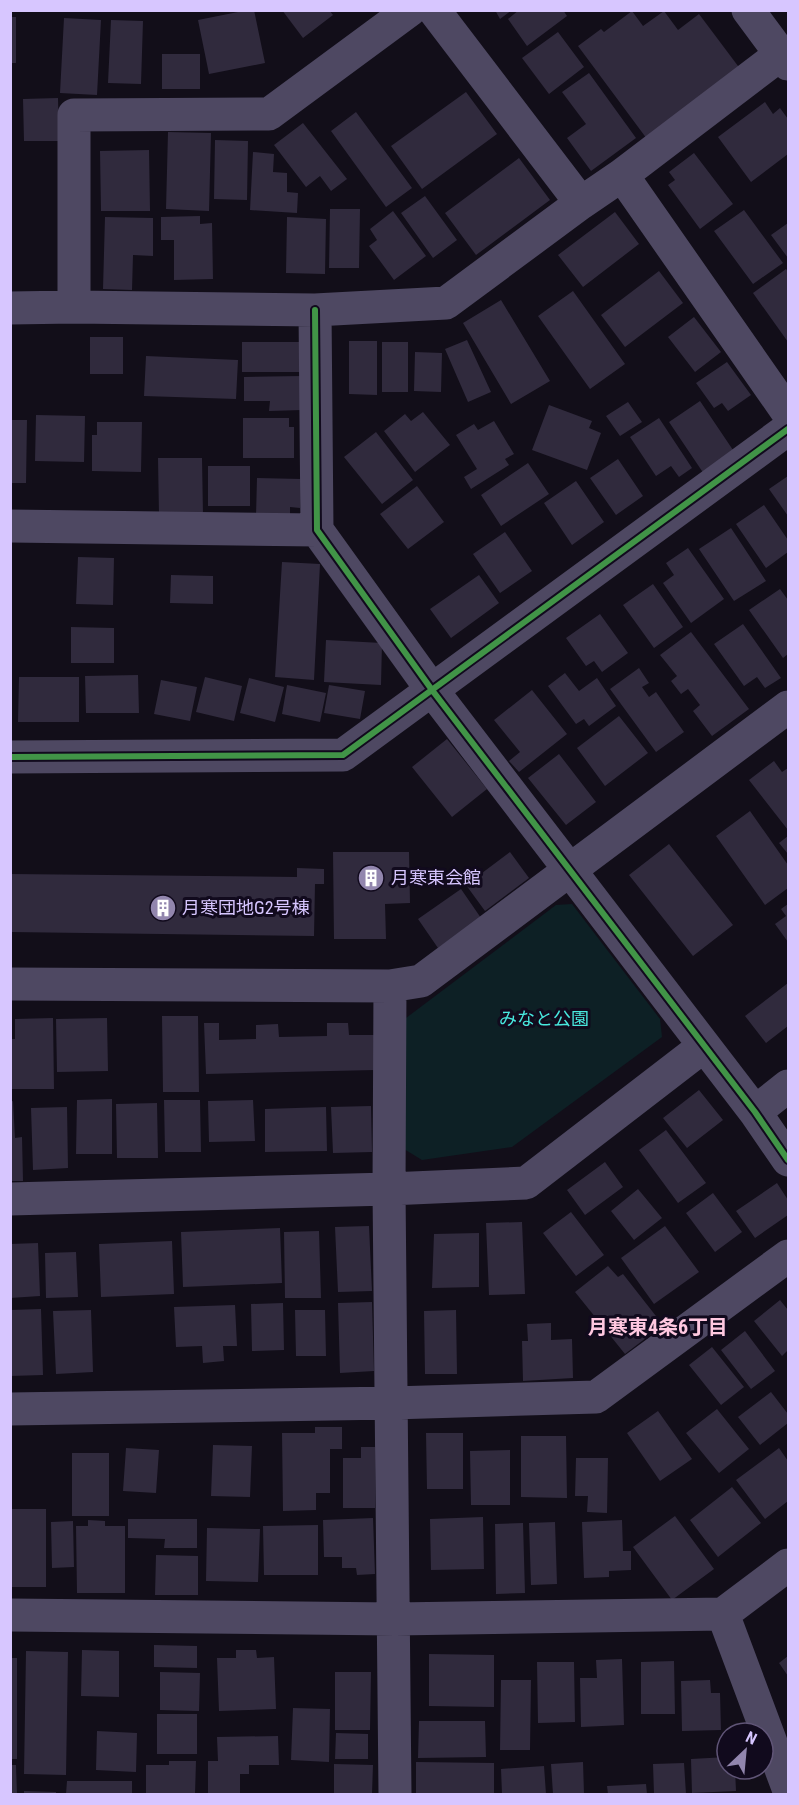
<svg xmlns="http://www.w3.org/2000/svg" width="799" height="1805" font-family="'Roboto Condensed','Noto Sans JP',sans-serif">
  <rect width="100%" height="100%" fill="#120e19"/>
  <path fill="#0d2025" d="M572,904L660,1019L662,1037L512,1147L422,1160L404,1149L406,1018L556,905Z"/>
  <path fill="#302a3d" d="M248,10H254L265,63L209,74L198,20Z
    M282,10H329L333,15L303,38Z
    M495,10H512L500,19Z
    M519,10H563L567,16L527,46L508,19Z
    M632,11L643,26L664,11L678,30L699,14L741,70L647,139L578,46L601,29L604,32Z
    M10,17H16V63H10Z
    M64,18L101,20L97,95L60,93Z
    M111,20L143,21L141,84L108,83Z
    M558,32L584,67L549,94L522,58Z
    M162,54H200V89H162Z
    M589,73L636,138L591,171L567,138L586,124L562,92Z
    M466,92L497,134L422,189L391,146Z
    M58,98L59,141H24L23,99Z
    M765,102L773,114L780,108L788,119V154L751,182L718,137Z
    M356,112L412,188L386,207L331,131Z
    M303,123L347,179L331,191L320,176L306,187L274,145Z
    M168,132L211,133L209,211L166,209Z
    M215,140L248,141L247,200L214,199Z
    M149,150L150,211H101L100,151Z
    M253,152L274,154L273,172L287,173V192L298,193L297,213L250,210Z
    M694,153L733,204L700,229L668,185L675,180L669,172Z
    M519,158L550,200L476,255L445,213Z
    M425,196L457,240L433,258L401,213Z
    M330,209H360L359,268H329Z
    M744,210L783,263L753,284L714,231Z
    M393,211L426,256L394,280L369,246L377,240L370,229Z
    M615,212L639,244L583,287L558,255Z
    M200,216V224L212,223L213,279L174,280V240H161V217Z
    M105,217L153,218V256L133,255L132,290L103,289Z
    M287,217L326,219L325,274L286,273Z
    M788,223V258L771,235Z
    M786,269L788,272V342L753,293Z
    M659,271L683,303L625,347L601,315Z
    M573,291L625,364L590,389L538,316Z
    M501,300L550,381L511,404L463,323Z
    M694,317L721,352L695,372L668,337Z
    M90,337H123V374H90Z
    M467,340L491,392L468,402L445,349Z
    M349,341H377V395L349,394Z
    M242,342H300V372H242Z
    M382,342H408V392H382Z
    M415,352L442,353L441,392L414,391Z
    M146,356L238,360L236,399L144,396Z
    M727,362L751,395L728,411L722,403L714,408L696,383Z
    M302,376V410L269,411L270,401H244V377Z
    M700,401L735,453L704,474L669,422Z
    M628,402L642,422L620,436L606,416Z
    M549,405L592,421L589,428L601,433L587,470L532,450Z
    M423,412L450,445L415,472L384,431L405,414L411,421Z
    M36,415L85,416L84,462L35,461Z
    M243,418H289V427H294V458H243Z
    M659,418L692,468L679,477L671,466L656,476L630,437Z
    M10,420H27L26,483H10Z
    M494,421L514,454L505,459L509,465L471,489L464,477L477,469L456,435L474,424L478,430Z
    M97,422H142L141,472L92,471V435H97Z
    M376,432L413,480L382,504L344,457Z
    M158,458H202L203,515H159Z
    M618,459L643,496L616,515L590,478Z
    M528,463L549,494L501,526L481,495Z
    M208,466H250V506H208Z
    M788,476V516L769,489Z
    M257,478L301,479L300,508L290,507V517L256,516Z
    M576,481L604,522L572,545L544,503Z
    M417,486L444,522L408,549L380,514Z
    M764,505L788,540V552L766,568L736,524Z
    M731,528L766,581L734,601L699,549Z
    M505,532L532,571L500,593L473,554Z
    M688,548L724,599L691,623L663,583L674,575L666,563Z
    M78,557L114,558L113,605L76,604Z
    M282,562L320,564L314,680L275,677Z
    M171,575L213,576V604L170,603Z
    M479,575L499,603L451,638L430,609Z
    M653,584L683,627L654,648L623,605Z
    M780,589L788,600V654L783,658L749,610Z
    M600,614L628,653L602,672L594,661L586,666L566,638Z
    M743,624L781,678L765,688L757,677L744,686L714,644Z
    M71,627L114,628V663H71Z
    M691,632L749,709L712,736L693,711L700,705L688,689L681,694L671,681L677,676L660,655Z
    M326,640L382,643L381,685L324,682Z
    M639,668L649,683L642,687L649,697L656,692L684,732L656,752L610,689Z
    M565,673L579,691L597,678L616,706L589,726L584,719L576,724L548,686Z
    M138,675L139,713H86L85,676Z
    M19,677H79V722H18Z
    M205,677L242,686L234,721L196,712Z
    M249,678L284,687L275,722L240,713Z
    M161,680L197,687L190,721L154,714Z
    M287,685L326,693L320,722L282,714Z
    M329,685L365,691L360,719L324,713Z
    M532,690L567,734L519,772L509,761L520,752L494,720Z
    M619,716L648,753L605,786L577,748Z
    M447,739L487,789L452,817L412,767Z
    M559,754L596,802L566,825L528,778Z
    M774,761L782,772L788,768V830L749,780Z
    M750,811L788,865V888L765,905L716,836Z
    M788,836V854L779,843Z
    M669,844L733,925L693,956L629,875Z
    M333,852H409L410,903L385,904L386,939H334Z
    M510,852L529,878L485,911L466,885Z
    M297,868L324,869V884H315L314,936L10,932V874L297,877Z
    M461,889L481,918L438,948L418,919Z
    M788,904V942L775,924L786,916L781,909Z
    M788,983V1026L766,1043L745,1016Z
    M162,1016H198L199,1092H163Z
    M53,1018L54,1089H10V1039H15V1019Z
    M107,1018L108,1071L57,1072L56,1019Z
    M204,1023H219V1040L256,1039V1025L278,1024L279,1037L327,1036V1023H348L349,1035H374L375,1070L206,1074Z
    M699,1090L723,1120L687,1148L663,1118Z
    M112,1099V1154H76L77,1100Z
    M164,1100H200L201,1152H165Z
    M253,1100L255,1141L209,1142L208,1101Z
    M13,1101L15,1138L22,1137L23,1181H10V1102Z
    M157,1103L158,1158H117L116,1104Z
    M371,1106L372,1152L333,1153L331,1107Z
    M67,1107L68,1168L33,1170L31,1108Z
    M326,1107L327,1151L265,1152V1109Z
    M666,1130L706,1183L678,1203L639,1150Z
    M605,1162L623,1187L585,1215L567,1190Z
    M777,1183L788,1200V1215L755,1238L736,1211Z
    M638,1189L662,1218L634,1240L611,1211Z
    M713,1193L742,1232L715,1252L686,1213Z
    M571,1212L604,1255L576,1276L543,1233Z
    M522,1222L525,1294L489,1295L486,1223Z
    M369,1226L372,1291L338,1292L335,1227Z
    M665,1226L699,1272L654,1304L621,1258Z
    M280,1228L282,1283L183,1287L181,1232Z
    M319,1231L321,1298H285L284,1232Z
    M479,1233V1287L432,1288L434,1234Z
    M172,1241L174,1294L101,1297L99,1244Z
    M38,1243L40,1296L10,1298V1244Z
    M76,1252L78,1297L46,1298L45,1253Z
    M608,1266L618,1277L623,1274L663,1325L625,1354L575,1292Z
    M780,1300L788,1310V1350L782,1356L754,1321Z
    M372,1302L374,1371L340,1373L338,1303Z
    M283,1303L284,1350L252,1351L251,1304Z
    M235,1305L237,1346H223L224,1361L203,1363L202,1346L176,1347L174,1307Z
    M41,1309L43,1375L10,1376V1310Z
    M91,1310L93,1372L56,1374L53,1311Z
    M295,1310H325L326,1356H296Z
    M456,1310L457,1374H425L424,1311Z
    M551,1323V1340L572,1339L573,1378L523,1381L522,1341H528L527,1324Z
    M745,1331L775,1371L751,1389L721,1350Z
    M712,1347L744,1387L721,1405L689,1365Z
    M771,1392L788,1414V1423L760,1445L738,1417Z
    M717,1409L749,1449L719,1473L686,1433Z
    M658,1411L692,1459L660,1481L627,1433Z
    M315,1427H342V1449H330V1493H316V1510L283,1511L282,1433H315Z
    M426,1433H463V1489H427Z
    M521,1436H566L567,1498L521,1497Z
    M213,1445L252,1446L250,1497L211,1496Z
    M361,1447H375V1508H343V1458H361Z
    M126,1448L159,1450L156,1493L123,1491Z
    M779,1448L788,1461V1501L765,1519L736,1480Z
    M510,1450V1505H471L470,1451Z
    M72,1453H109V1516H72Z
    M576,1458H608L607,1513L587,1512L588,1496H575Z
    M732,1487L761,1523L718,1557L690,1520Z
    M10,1509H46V1587H10Z
    M675,1516L714,1569L672,1600L633,1547Z
    M483,1517L484,1569L431,1570L430,1519Z
    M373,1518L375,1574L357,1575L356,1568H342V1557H324L323,1520Z
    M128,1519H197V1548H164L165,1539L128,1538Z
    M88,1520L105,1521V1526H125V1593H77L76,1526H88Z
    M622,1520L623,1551H631V1570L609,1571V1577L584,1578L582,1522Z
    M73,1521L74,1567L52,1568L51,1522Z
    M555,1522L557,1584L531,1585L529,1523Z
    M523,1523L525,1593L496,1594L495,1524Z
    M318,1525V1575H264L263,1526Z
    M207,1528L260,1529L258,1582L206,1581Z
    M156,1555L198,1556V1595H155Z
    M154,1645L197,1646V1668L154,1667Z
    M82,1650L119,1651V1697L81,1696Z
    M236,1650H256L257,1658L274,1657L276,1709L219,1711L217,1658H236Z
    M26,1651L68,1652L66,1775L24,1774Z
    M429,1654L494,1655V1707L429,1706Z
    M788,1656V1676L779,1663Z
    M10,1658H17V1759H10Z
    M622,1659L624,1725L581,1727L580,1678H597L596,1660Z
    M674,1661L675,1714H641V1662Z
    M537,1662H574L575,1722L538,1723Z
    M160,1672L200,1673L199,1711L160,1710Z
    M335,1672H371L370,1730H335Z
    M501,1680H531L530,1750H500Z
    M710,1680L711,1693H720L721,1730L682,1731L681,1681Z
    M293,1708L330,1709L329,1762L291,1760Z
    M157,1714H197V1754H157Z
    M419,1721H485L486,1757L418,1758Z
    M97,1731L137,1733L136,1772L96,1770Z
    M336,1733L368,1734V1759H335Z
    M278,1736L279,1765H249V1774H240V1794H208V1761H218L217,1737Z
    M727,1757V1769H735L736,1791L692,1793L691,1759Z
    M169,1761H196L195,1794H146V1765H169Z
    M416,1762L494,1763V1794H416Z
    M583,1762L584,1794H553L551,1764Z
    M684,1763L686,1794H654L653,1764Z
    M334,1764L373,1765L372,1794H334Z
    M10,1765H16L17,1794H10Z
    M544,1766L546,1794H502L501,1769Z
    M67,1781H132V1794H66Z
    M646,1784L647,1794H608L607,1786Z
    M24,1791L56,1792V1794H24Z"/>
  <g fill="none" stroke-linecap="round" stroke-linejoin="round">
    <path stroke="#4e4862" stroke-width="33" d="M434,10L581,203
      M748,10L788,64
      M622,175L788,413
      M74,307V115L269,114L410,10
      M10,308L74,307L315,310L446,303L581,203L622,175L781,54
      M315,310L317,530L432,690L755,1112L788,1160
      M10,526L317,530
      M10,757L343,755L788,429
      M10,984L390,986L421,981L788,707
      M390,986L389,1189L395,1794
      M755,1112L788,1086
      M10,1199L389,1189L526,1183L704,1046
      M10,1409L392,1403L596,1397L788,1256
      M723,1614L788,1788
      M10,1615L395,1619L723,1614L788,1565"/>
    <defs>
      <path id="cycleway" d="M315,310L317,530L432,690L755,1112L788,1160
        M10,757L343,755L788,429"/>
    </defs>
    <use href="#cycleway" stroke="#110a1d" stroke-width="10"/>
    <use href="#cycleway" stroke="#419447" stroke-width="6"/>
  </g>
  <defs>
    <symbol id="building-disc" viewBox="-11 -11 22 22"><circle r="9.5" fill="#9286ae" stroke="#110a1d"/><path d="M-4-6H4V6H1V3H-1V6H-4ZM-2.5-4.3h1.7v1.8h-1.7ZM.8-4.3h1.7v1.8H.8ZM-2.5-1h1.7V.8h-1.7ZM.8-1h1.7V.8H.8Z" fill="#fff"/></symbol>
  </defs>
  <g fill-rule="evenodd">
    <use href="#building-disc" x="356" y="863" width="30" height="30"/>
    <use href="#building-disc" x="148" y="893" width="30" height="30"/>
  </g>
  <g text-anchor="middle" stroke-width="6" stroke-linejoin="round" paint-order="stroke">
    <g font-size="18" fill="#d7c6ff" stroke="#110a1d" text-anchor="start">
      <text x="391" y="884">月寒東会館</text>
      <text x="182" y="914">月寒団地G2号棟</text>
    </g>
    <g font-size="18" fill="#48e8de" stroke="#110a1d">
      <text x="544" y="1025">みなと公園</text>
    </g>
    <g font-size="20" font-weight="bold" fill="#ffc8e0" stroke="#110a1d">
      <text x="658" y="1334">月寒東4条6丁目</text>
    </g>
  </g>
  <rect width="799" height="1805" fill="none" stroke="#d7c6ff" stroke-width="24"/>
  <g transform="translate(745 1751) rotate(26)"><circle r="28" fill="#110a1d" stroke="#605577" stroke-width="1.5"/>
  <path d="M0-4.5L10 22L0 15L-10 22Z" fill="#9286ae"/>
  <text y="-9" font-size="16" font-weight="bold" text-anchor="middle" fill="#d7c6ff">N</text>
  </g>
</svg>
